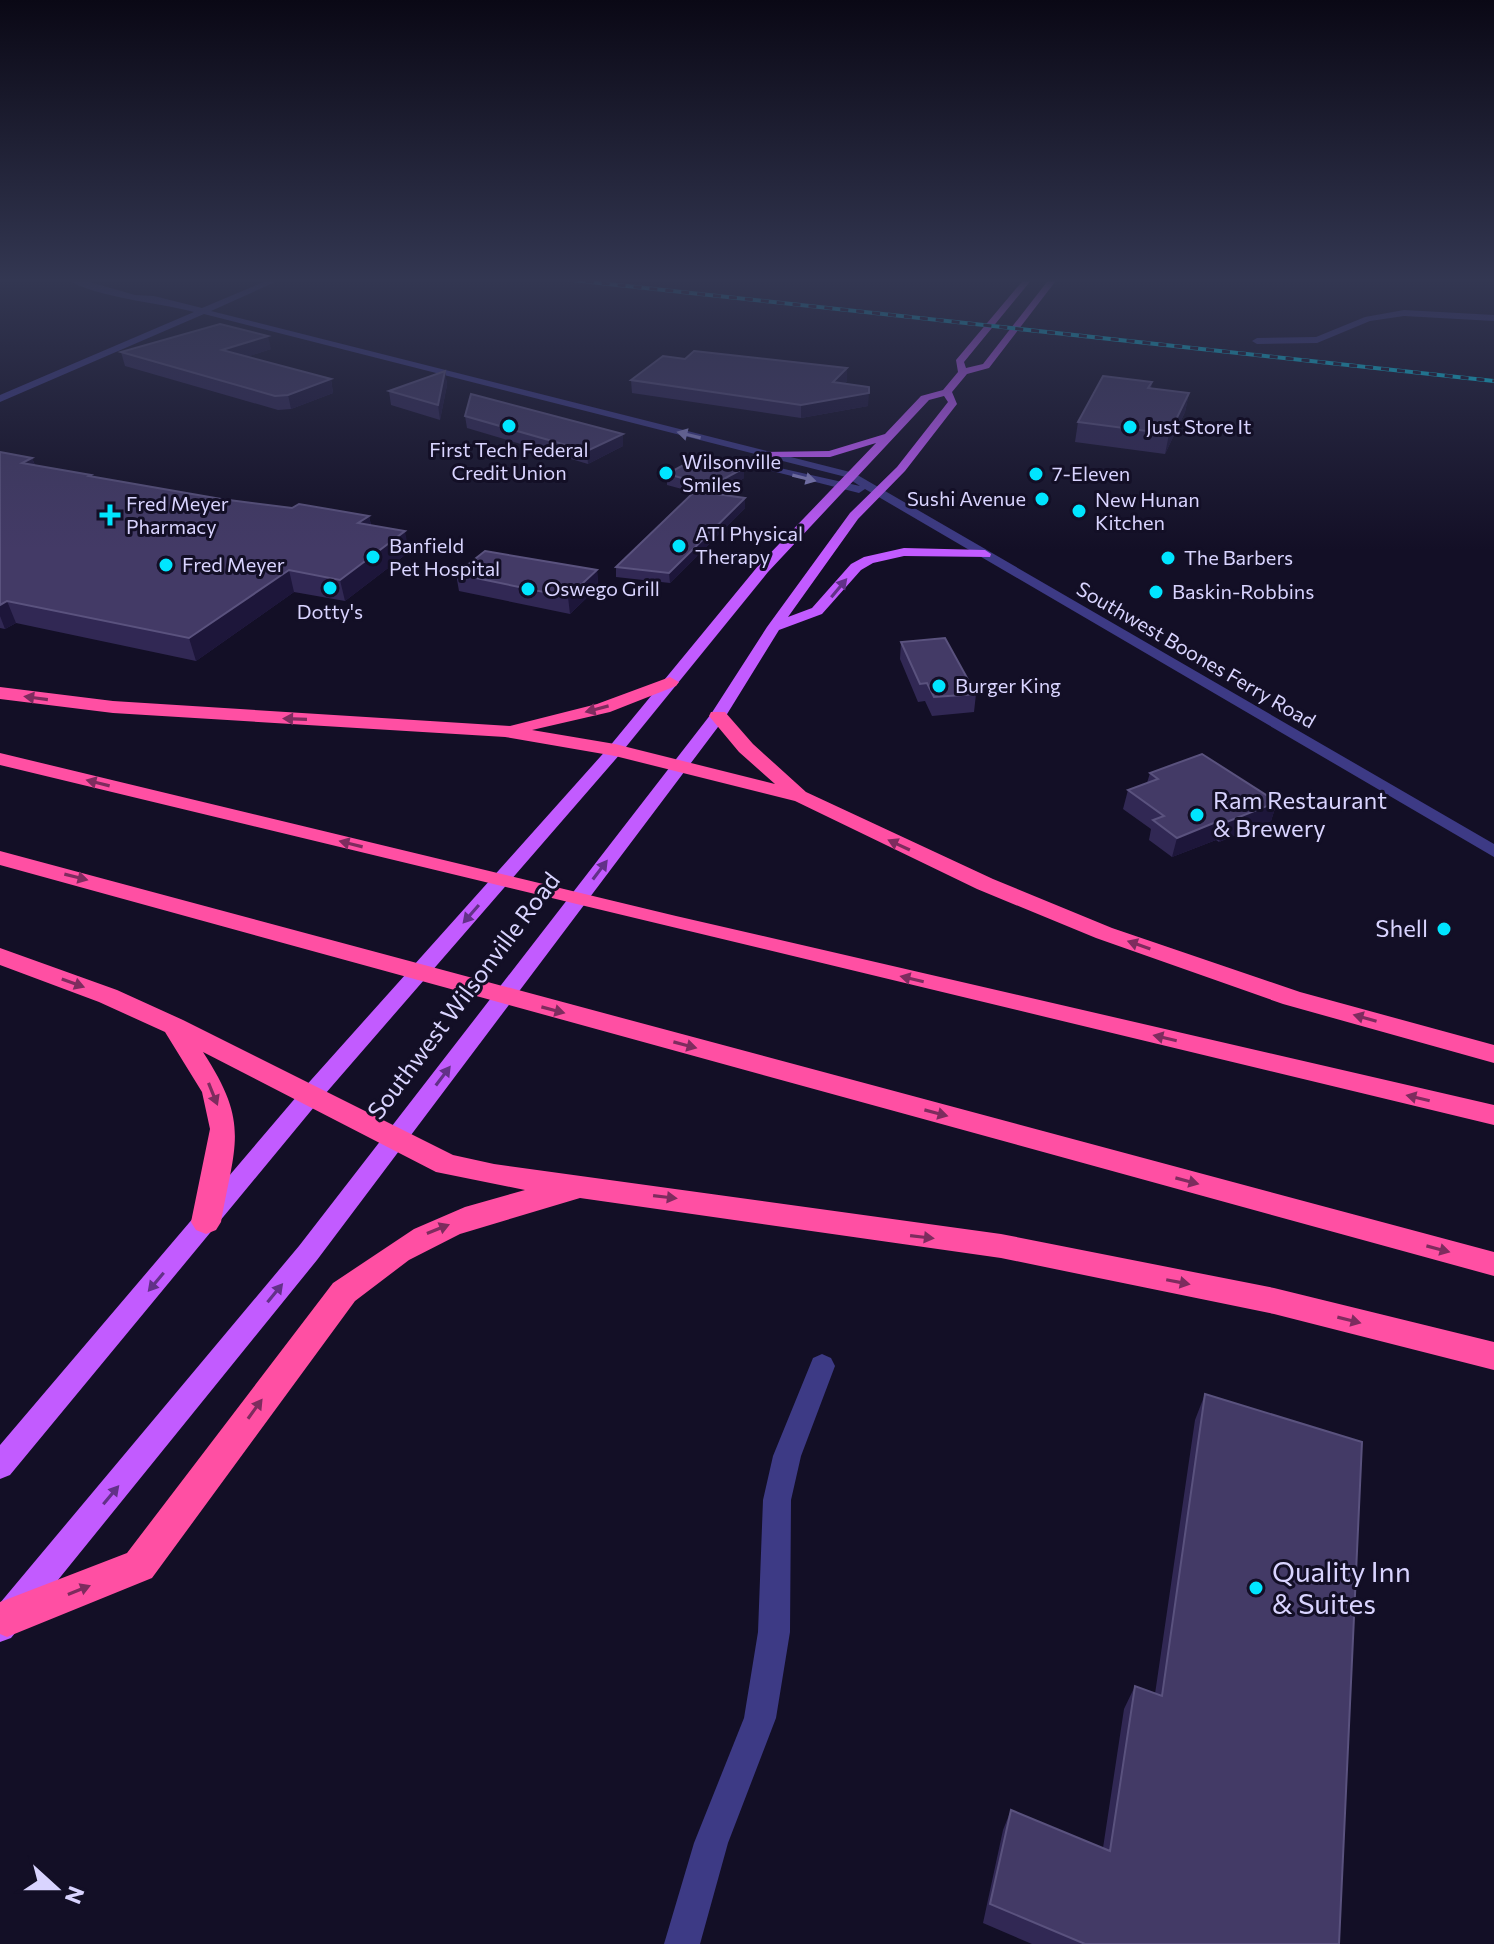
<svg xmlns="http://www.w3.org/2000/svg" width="1494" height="1944" font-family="Commissioner,sans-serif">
  <rect width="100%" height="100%" fill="#130f26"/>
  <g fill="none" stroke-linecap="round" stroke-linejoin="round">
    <path fill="#3d3a85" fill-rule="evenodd" d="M63,278H76L135,295L154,296L202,308L273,278H284L211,311L854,473L1494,844V857L865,489L859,493L756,467L762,464L860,486L846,477L204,314L0,402V395L194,312C152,301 101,299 63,278Z
      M1404,310L1494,315V321L1404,316L1370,321L1317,343L1257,344L1252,341L1257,338L1316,337L1365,317Z
      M822,1354L831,1358L835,1366L801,1456L791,1500L790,1632L776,1718L728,1843L700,1944H664L694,1843L744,1718L758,1632L763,1500L773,1456L813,1358Z"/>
    <path fill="#c25bff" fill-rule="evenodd" d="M1025,278H1033L964,362L966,368L983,364L1050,278H1058L989,368L967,374L952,392L957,404L905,471L858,519L788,617L812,608L851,564L864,557L904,548L985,550L991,554L990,557L904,556L873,563L861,570L822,614L779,630L724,719L317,1260L11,1638L0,1642V1603L299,1246L711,714L767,627L850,513L897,467L948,402L944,396L929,400L768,572L621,753L319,1101L10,1475L0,1479V1445L303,1089L609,747L758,566L876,443L830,457H765L759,454L761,452L829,451L885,434L921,396L943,390L958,372L956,360Z"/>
    <path fill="#ff4fa3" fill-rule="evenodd" d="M670,677L679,682L676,686L610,712L532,730L615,744L775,784L739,752L709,716L711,712H725L753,744L806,792L993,879L1112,928L1300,992L1494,1045V1063L1283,1004L1096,938L977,889L795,801L615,756L505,737L113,713L0,699V687L113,701L510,726L597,704Z
      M0,753L676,916L1494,1105V1125L0,765Z
      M0,851L1494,1252V1276L0,865Z
      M0,948L117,990L183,1020L453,1155L494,1164L1001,1234L1274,1288L1494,1342V1370L1274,1314L1001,1258L580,1198L460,1234L409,1260L355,1301L152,1578L7,1637L0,1634V1602L127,1553L333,1283L414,1229L465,1207L525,1190L436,1172L203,1052C250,1124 235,1143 221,1222L216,1230L206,1234L196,1230L191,1222L210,1129L202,1092L165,1032L99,1002L0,965Z"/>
    <defs>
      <path id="rail" d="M554,278L1494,381"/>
    </defs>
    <use href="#rail" stroke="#00e5ff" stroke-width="4"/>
    <use href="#rail" stroke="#130f26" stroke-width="3" stroke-dasharray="8" stroke-linecap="butt"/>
  </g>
  <path fill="#312854" d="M271,349L246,357L331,379L333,393L291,409L278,410L125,366L121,352Z
    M685,359L847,368V381L844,384L868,406L801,418L632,393L631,380Z
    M445,371L447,385L440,420L391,405L389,391Z
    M1152,382L1151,389L1189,393L1185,412L1165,454L1075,442L1078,422Z
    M465,416L623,446L588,464L467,428Z
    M0,452L32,458L35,465L92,477L221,499L292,508L369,516L371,525L409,552L345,601L294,592L196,661L16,623L5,629L0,628Z
    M744,468V478L716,494L745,508L670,583L616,577V567L693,492L667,485V474Z
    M597,570L598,587L570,614L459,591L456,574Z
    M901,642L976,694L974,712L932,716L925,701L918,702L900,659Z
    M1150,773L1277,802L1271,821L1219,842L1216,840L1172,857L1149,840L1151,829L1123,809L1128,790L1147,783Z
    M1205,1394L1339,1944H1032L983,1923L1003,1830L1011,1810L1103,1848L1124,1709L1135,1686L1155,1694L1195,1420Z"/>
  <path fill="#1d163a" d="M268,336L271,349L225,364L222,350Z
    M847,368V381L833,395V382Z
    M445,371L447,385L440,420L438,405Z
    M331,379L333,393L291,409L288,395Z
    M869,393L868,406L801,418V405Z
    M1189,393L1185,412L1165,454L1169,434Z
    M623,434V446L588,464L587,451Z
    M32,458L39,477L22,463Z
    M744,468V478L711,497V486Z
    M745,498V508L670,583L669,573Z
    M369,516L373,536L358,523Z
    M405,531L409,552L345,601L340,580Z
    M289,570L294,592L196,661L189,638Z
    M597,570L598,587L570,614L568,597Z
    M7,601L16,623L5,629L0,616V605Z
    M1277,802L1271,821L1219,842L1224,823Z
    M1221,820L1216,840L1172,857L1177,838Z"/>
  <path fill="#433a66" stroke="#5a527e" stroke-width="2" d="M220,324L268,336L222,350L331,379L288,395L275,396L121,352Z
    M694,351L847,368L833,382L869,387V393L801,405L631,380L663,356L685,359Z
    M445,371L438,405L389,391Z
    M1103,376L1152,382L1148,388L1189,393L1169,434L1078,422Z
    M471,394L623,434L587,451L465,416Z
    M0,452L32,458L22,463L91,475L89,476L221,499L292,508L299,504L369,516L358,523L405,531L340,580L289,570L189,638L7,601L0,605Z
    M700,456L744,468L711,486L667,474Z
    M695,491L745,498L669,573L616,567Z
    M485,551L597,570L568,597L456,574Z
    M945,638L976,694L934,697L927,683L920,684L901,642Z
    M1202,754L1277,802L1224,823L1221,820L1177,838L1153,820L1164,816L1128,790L1158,779L1150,773Z
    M1205,1394L1362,1442L1339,1944H1085L990,1904L1011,1810L1110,1851L1135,1686L1162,1696Z"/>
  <defs><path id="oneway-solid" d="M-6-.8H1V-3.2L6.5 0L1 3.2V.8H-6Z" transform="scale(2)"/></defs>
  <g fill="#837fbc">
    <use href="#oneway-solid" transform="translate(689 435) rotate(-166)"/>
    <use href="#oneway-solid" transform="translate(804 478) rotate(14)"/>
  </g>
  <g fill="#623188">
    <use href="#oneway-solid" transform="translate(839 588) rotate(-50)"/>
    <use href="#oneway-solid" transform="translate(600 870) rotate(-53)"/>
    <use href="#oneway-solid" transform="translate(471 914) rotate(131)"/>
    <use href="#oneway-solid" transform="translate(443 1076) rotate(-53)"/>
    <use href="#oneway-solid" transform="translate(156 1282) rotate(130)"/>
    <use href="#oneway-solid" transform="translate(275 1293) rotate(-51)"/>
    <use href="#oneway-solid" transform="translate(111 1495) rotate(-50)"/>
  </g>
  <g fill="#7d2c5e">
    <use href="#oneway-solid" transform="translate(36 698) rotate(-172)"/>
    <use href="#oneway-solid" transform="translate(597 709) rotate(165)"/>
    <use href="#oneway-solid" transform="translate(295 719) rotate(-178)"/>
    <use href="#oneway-solid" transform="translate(98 783) rotate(-166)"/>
    <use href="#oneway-solid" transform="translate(351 844) rotate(-166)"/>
    <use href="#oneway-solid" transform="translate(899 845) rotate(-155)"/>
    <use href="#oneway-solid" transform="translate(76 877) rotate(14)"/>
    <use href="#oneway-solid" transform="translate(1139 945) rotate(-161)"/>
    <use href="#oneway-solid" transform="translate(912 979) rotate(-167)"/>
    <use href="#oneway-solid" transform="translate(73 983) rotate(20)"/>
    <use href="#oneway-solid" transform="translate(553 1010) rotate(15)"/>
    <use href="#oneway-solid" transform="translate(1365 1018) rotate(-164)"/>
    <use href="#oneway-solid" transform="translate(1165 1038) rotate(-167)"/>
    <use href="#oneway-solid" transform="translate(685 1045) rotate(15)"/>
    <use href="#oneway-solid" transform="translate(213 1094) rotate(68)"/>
    <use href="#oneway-solid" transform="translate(1418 1098) rotate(-167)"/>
    <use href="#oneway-solid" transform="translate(936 1113) rotate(15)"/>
    <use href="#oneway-solid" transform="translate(1187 1181) rotate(15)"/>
    <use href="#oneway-solid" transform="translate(665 1197) rotate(7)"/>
    <use href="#oneway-solid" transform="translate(438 1229) rotate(-22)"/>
    <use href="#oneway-solid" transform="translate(922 1237) rotate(7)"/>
    <use href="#oneway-solid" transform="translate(1438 1249) rotate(15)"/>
    <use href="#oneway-solid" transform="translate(1178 1282) rotate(11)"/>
    <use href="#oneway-solid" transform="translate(1349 1320) rotate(14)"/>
    <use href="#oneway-solid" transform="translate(255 1409) rotate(-54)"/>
    <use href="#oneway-solid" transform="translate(79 1590) rotate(-22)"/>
  </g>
  <linearGradient id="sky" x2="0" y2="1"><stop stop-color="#0a0815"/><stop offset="0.51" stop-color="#333752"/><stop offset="1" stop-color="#333752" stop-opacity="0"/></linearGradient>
  <rect width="1494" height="550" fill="url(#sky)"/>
  <g fill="#00e5ff" stroke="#130f26" stroke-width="3">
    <circle cx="509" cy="426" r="8"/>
    <circle cx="1130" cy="427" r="8"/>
    <circle cx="666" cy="473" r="8"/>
    <circle cx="1036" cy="474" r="8"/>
    <circle cx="1042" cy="499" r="8"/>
    <circle cx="1079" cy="511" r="8"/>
    <path d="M106 503h8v8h8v8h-8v8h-8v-8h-8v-8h8z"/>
    <circle cx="679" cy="546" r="8"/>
    <circle cx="373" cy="557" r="8"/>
    <circle cx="1168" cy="558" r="8"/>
    <circle cx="166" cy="565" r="8"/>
    <circle cx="330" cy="588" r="8"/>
    <circle cx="528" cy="589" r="8"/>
    <circle cx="1156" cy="592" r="8"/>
    <circle cx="939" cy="686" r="8"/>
    <circle cx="1197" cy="815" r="8"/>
    <circle cx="1444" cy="929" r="8"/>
    <circle cx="1256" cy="1588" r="8"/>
  </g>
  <g text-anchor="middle" stroke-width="6" stroke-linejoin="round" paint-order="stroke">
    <g font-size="20" fill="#d9d4ff" stroke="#130f26" text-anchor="start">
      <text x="1146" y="434">Just Store It</text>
      <text x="509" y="457" text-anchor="middle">First Tech Federal<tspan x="509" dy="23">Credit Union</tspan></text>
      <text x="682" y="469">Wilsonville<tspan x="682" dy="23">Smiles</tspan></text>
      <text x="1052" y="481">7-Eleven</text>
      <text x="1026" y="506" text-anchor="end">Sushi Avenue</text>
      <text x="1095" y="507">New Hunan<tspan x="1095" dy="23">Kitchen</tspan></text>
      <text x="126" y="511">Fred Meyer<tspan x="126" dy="23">Pharmacy</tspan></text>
      <text x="695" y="541">ATI Physical<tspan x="695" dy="23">Therapy</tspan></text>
      <text x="389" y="553">Banfield<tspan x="389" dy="23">Pet Hospital</tspan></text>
      <text x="1184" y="565">The Barbers</text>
      <text x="182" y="572">Fred Meyer</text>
      <text x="544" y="596">Oswego Grill</text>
      <text x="1172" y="599">Baskin-Robbins</text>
      <text x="330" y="619" text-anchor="middle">Dotty's</text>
      <text x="955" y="693">Burger King</text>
    </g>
    <g font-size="20" fill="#d9d4ff" stroke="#130f26">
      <text transform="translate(1196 655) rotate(30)" y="7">Southwest Boones Ferry Road</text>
    </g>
    <g font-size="24" fill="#d9d4ff" stroke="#130f26" text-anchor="start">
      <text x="1213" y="809">Ram Restaurant<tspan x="1213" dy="28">&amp; Brewery</tspan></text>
      <text x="1428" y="937" text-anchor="end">Shell</text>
    </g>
    <g font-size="24" fill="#d9d4ff" stroke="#130f26">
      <text transform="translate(464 996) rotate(-53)" y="8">Southwest Wilsonville Road</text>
    </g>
    <g font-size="28" fill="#d9d4ff" stroke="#130f26" text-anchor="start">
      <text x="1272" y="1582">Quality Inn<tspan x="1272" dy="32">&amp; Suites</tspan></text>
    </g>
  </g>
  <g transform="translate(56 1888) rotate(111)" stroke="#130f26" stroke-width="6" paint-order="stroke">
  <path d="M0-6L14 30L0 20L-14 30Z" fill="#d9d4ff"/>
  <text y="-12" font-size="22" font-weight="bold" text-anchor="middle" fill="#d9d4ff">N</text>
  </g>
</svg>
